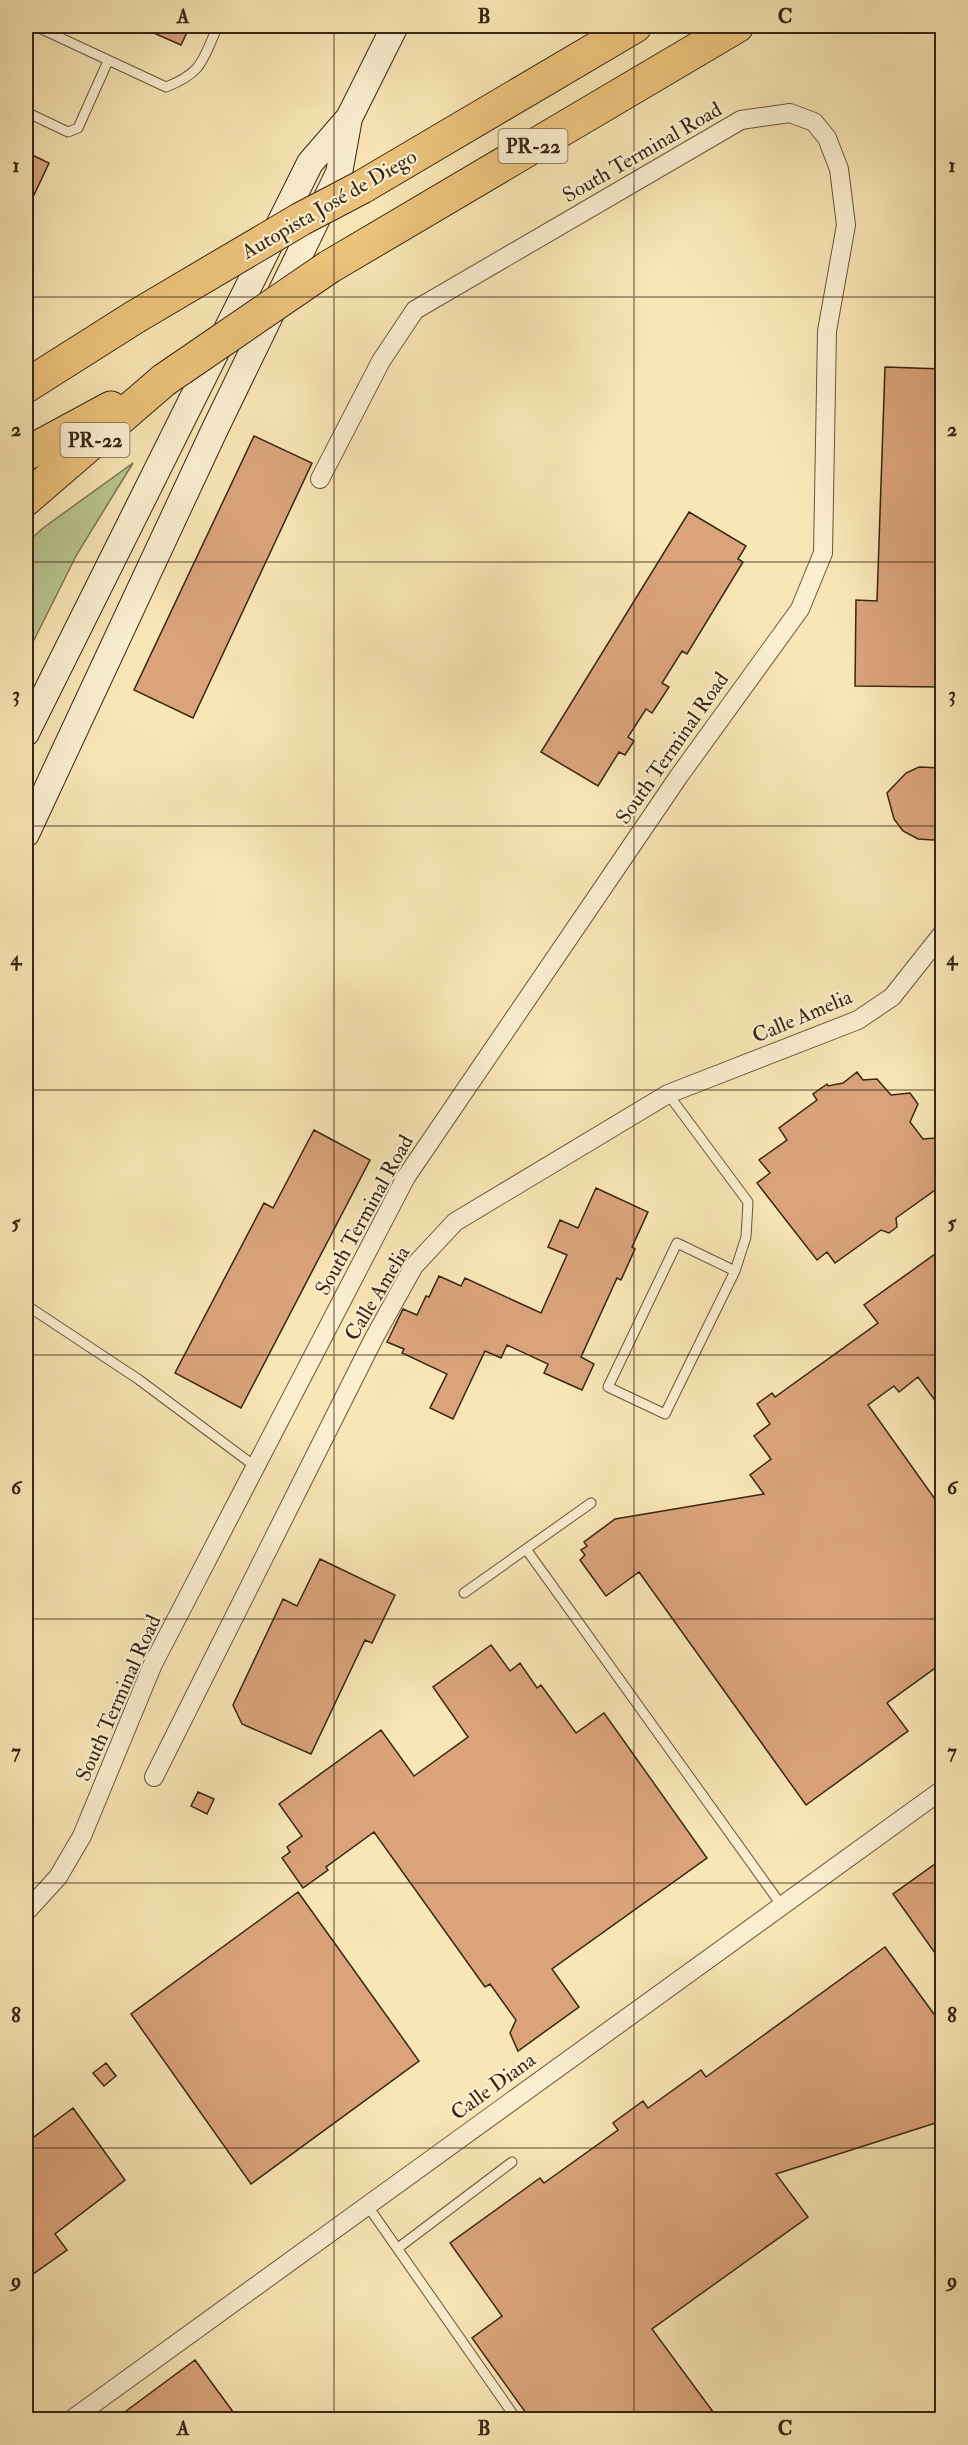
<svg xmlns="http://www.w3.org/2000/svg" width="968" height="2445" font-family="'IM FELL Double Pica',serif">
  <rect width="100%" height="100%" fill="#f9e6b6"/>
  <filter id="stains"><feTurbulence type="fractalNoise" baseFrequency=".00333" numOctaves="4"/><feColorMatrix values="0 0 0 0 .2 0 0 0 0 .09 0 0 0 0 .02 0 0 0 .5 -.17"/></filter>
  <radialGradient id="worn" r=".72"><stop offset=".6" stop-color="#630" stop-opacity="0"/><stop offset="1" stop-color="#630" stop-opacity=".3"/></radialGradient>
  <path fill="#bac691" stroke="#797652" stroke-width="1.5" d="M133,463L77,554L26,656V544L43,528Z"/>
  <path fill="#daa37c" stroke="#382714" stroke-width="1.5" d="M138,26H190L181,45Z
    M26,152L49,163L26,212Z
    M885,367L942,369V595L940,594L939,687L855,686L856,600L877,601Z
    M254,436L312,463L193,718L134,690Z
    M689,512L746,546L738,559L743,562L687,654L682,651L662,683L669,687L652,713L646,709L628,737L634,741L625,755L619,752L598,786L541,752Z
    M919,767L942,768V837L933,840L918,839L903,831L894,819L887,793L906,773Z
    M857,1072L863,1080L877,1079L891,1095L910,1093L918,1104L910,1122L923,1139L935,1138L942,1148L939,1163L942,1167V1185L896,1218L897,1227L889,1233L881,1230L835,1263L827,1252L817,1260L757,1183L770,1173L759,1160L787,1140L779,1128L817,1100L813,1094L827,1084L828,1086L843,1083Z
    M314,1130L370,1160L241,1408L175,1373L264,1203L273,1208Z
    M596,1188L648,1212L632,1247L635,1249L621,1280L617,1278L581,1357L594,1364L582,1390L544,1373L548,1364L507,1345L501,1358L485,1351L453,1419L430,1408L447,1374L402,1353L404,1349L387,1342L403,1309L417,1315L426,1296L429,1297L439,1276L461,1286L465,1278L541,1313L567,1255L548,1247L560,1220L578,1228Z
    M942,1249V1410L918,1377L899,1392L894,1386L868,1405L942,1509V1663L887,1703L908,1731L806,1805L639,1572L606,1596L580,1560L585,1555L581,1550L587,1546L584,1542L615,1519L764,1494L750,1475L771,1459L754,1436L770,1424L757,1404L772,1393L775,1397L878,1323L864,1305Z
    M320,1559L395,1595L372,1643L365,1640L311,1754L242,1724L233,1705L283,1599L297,1606Z
    M491,1645L510,1671L520,1663L537,1688L541,1685L576,1733L604,1713L707,1858L552,1969L579,2007L518,2051L510,2033L516,2020L490,1984L485,1987L374,1832L326,1867L328,1870L303,1888L282,1858L290,1852L287,1847L302,1836L279,1804L381,1730L414,1776L468,1737L433,1687Z
    M198,1792L214,1799L207,1814L191,1806Z
    M942,1859V1963L893,1894Z
    M298,1892L419,2061L251,2184L131,2014Z
    M885,1947L942,2025V2121L776,2174L808,2217L652,2329L719,2420H531L472,2338L502,2316L450,2243L540,2178L544,2183L618,2130L613,2123L643,2101L648,2108L701,2070L706,2077Z
    M106,2063L116,2076L104,2086L93,2073Z
    M73,2108L125,2180L55,2234L67,2250L26,2279V2143Z
    M195,2360L239,2420H114Z"/>
  <g fill="none" stroke-linecap="round" stroke-linejoin="round">
    <defs>
      <path id="lane" d="M35,26L166,87C204,72 202,60 218,26
        M26,112L68,132L78,128L108,61
        M668,1094L748,1202L746,1237L735,1271L665,1414L608,1387L677,1243L735,1271
        M26,1305L138,1379L256,1467
        M526,1549L782,1906
        M464,1593L591,1503
        M367,2205L517,2420
        M398,2248L512,2162"/>
      <path id="street" d="M154,1777L374,1338L414,1266L455,1222L668,1094L858,1020L892,997L942,934
        M26,1912L58,1877L82,1836L153,1664L406,1177L679,776L800,609L823,553L827,331L846,225L839,169L827,138L814,122L790,113L741,120L415,310L381,361L320,479
        M71,2420L942,1790"/>
      <path id="secondary" d="M26,733L310,163L349,118L395,26
        M26,834L214,431L339,173L349,118"/>
      <path id="highway" d="M362,187L635,26
        M329,267L737,26
        M26,386L135,317
        M26,454L111,408
        M26,499L164,380"/>
    </defs>
    <use href="#lane" stroke="#68573c" stroke-width="11"/>
    <use href="#street" stroke="#68573c" stroke-width="20"/>
    <use href="#secondary" stroke="#382714" stroke-width="28"/>
    <use href="#highway" stroke="#382714" stroke-width="35"/>
    <use href="#lane" stroke="#fbefd0" stroke-width="9"/>
    <use href="#street" stroke="#fbefd0" stroke-width="18"/>
    <use href="#secondary" stroke="#fbefd0" stroke-width="26"/>
    <use href="#highway" stroke="#ecc37b" stroke-width="33"/>
    <defs>
      <path id="highway-bridge" d="M135,317L301,219L362,187
        M164,380L329,267"/>
    </defs>
    <use href="#highway-bridge" stroke="#382714" stroke-width="35" stroke-linecap="butt"/>
    <use href="#highway-bridge" stroke="#ecc37b" stroke-width="33"/>
  </g>
  <path fill="none" stroke="#382714" stroke-width="1.5" stroke-opacity="0.55" d="M334,26V2420M634,26V2420M26,297H942M26,562H942M26,826H942M26,1090H942M26,1355H942M26,1619H942M26,1883H942M26,2148H942"/>
  <g text-anchor="middle" stroke-width="4.5" stroke-linejoin="round" paint-order="stroke">
    <g fill="#fbefd0" stroke="#72634c" stroke-width="1.5">
      <rect x="498.5" y="129" width="69" height="34" rx="4.5"/>
      <rect x="60.5" y="423" width="69" height="34" rx="4.5"/>
    </g>
    <g font-size="20" font-weight="bold" fill="#382714">
      <text x="533" y="153">PR-22</text>
      <text x="95" y="447">PR-22</text>
    </g>
    <g font-size="21" fill="#382714" stroke="#fbefd0">
      <text transform="translate(642 152) rotate(-30)" y="7">South Terminal Road</text>
      <text transform="translate(329 204) rotate(-30)" y="7">Autopista José de Diego</text>
      <text transform="translate(672 748) rotate(-55)" y="7">South Terminal Road</text>
      <text transform="translate(802 1016) rotate(-23)" y="7">Calle Amelia</text>
      <text transform="translate(364 1215) rotate(-61)" y="7">South Terminal Road</text>
      <text transform="translate(377 1293) rotate(-59)" y="7">Calle Amelia</text>
      <text transform="translate(118 1698) rotate(-66)" y="7">South Terminal Road</text>
      <text transform="translate(493 2086) rotate(-36)" y="7">Calle Diana</text>
    </g>
  </g>
  <rect width="968" height="2445" fill="none" stroke="#f9e6b6" stroke-width="66"/>
  <rect x="33" y="33" width="902" height="2379" fill="none" stroke="#382714" stroke-width="2"/>
  <g font-size="20" text-anchor="middle" font-weight="bold" fill="#382714">
    <text x="183" y="23">A</text>
    <text x="484" y="23">B</text>
    <text x="785" y="23">C</text>
    <text x="16" y="172">1</text>
    <text x="952" y="172">1</text>
    <text x="16" y="436">2</text>
    <text x="952" y="436">2</text>
    <text x="16" y="701">3</text>
    <text x="952" y="701">3</text>
    <text x="16" y="965">4</text>
    <text x="952" y="965">4</text>
    <text x="16" y="1229">5</text>
    <text x="952" y="1229">5</text>
    <text x="16" y="1494">6</text>
    <text x="952" y="1494">6</text>
    <text x="16" y="1758">7</text>
    <text x="952" y="1758">7</text>
    <text x="16" y="2022">8</text>
    <text x="952" y="2022">8</text>
    <text x="16" y="2287">9</text>
    <text x="952" y="2287">9</text>
    <text x="183" y="2435">A</text>
    <text x="484" y="2435">B</text>
    <text x="785" y="2435">C</text>
  </g>
  <rect width="100%" height="100%" filter="url(#stains)"/>
  <rect width="100%" height="100%" fill="url(#worn)"/>
</svg>
